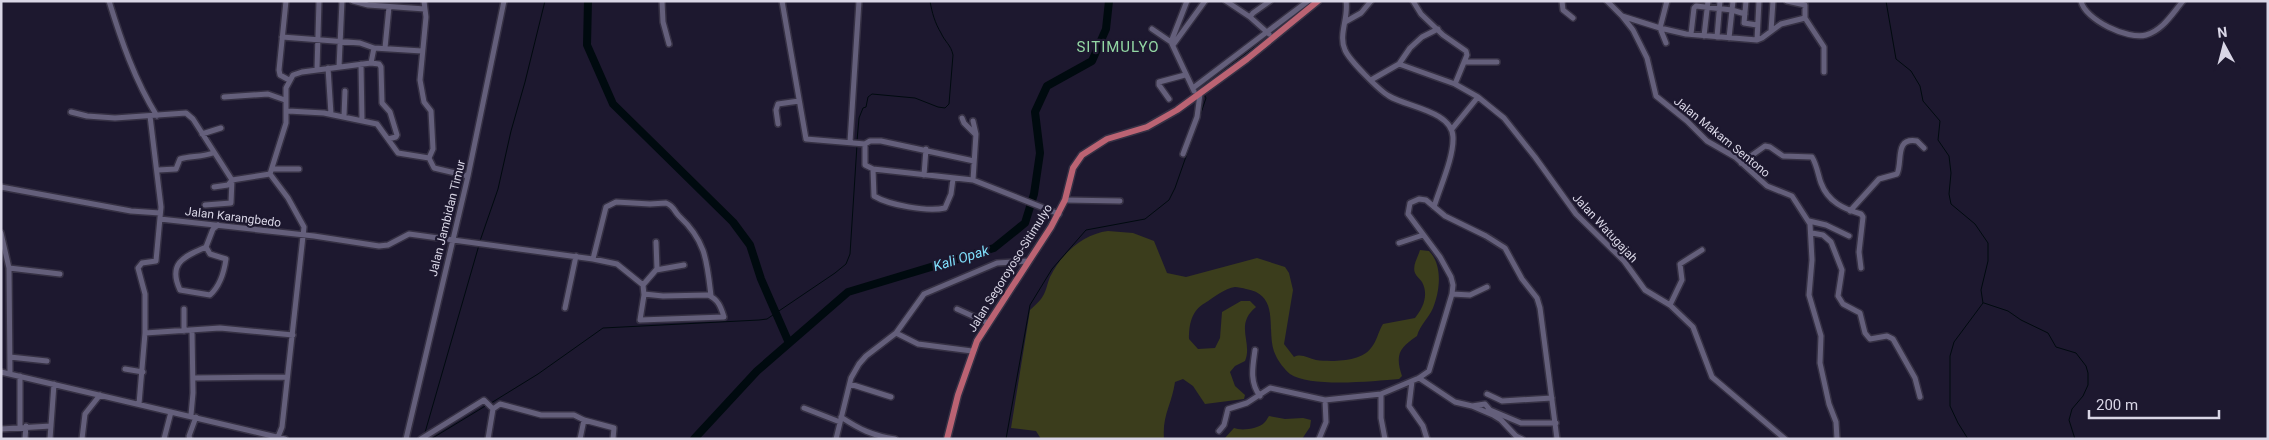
<svg xmlns="http://www.w3.org/2000/svg" width="2269" height="440" font-family="Roboto,sans-serif">
  <rect width="100%" height="100%" fill="#1d182f"/>
  <path fill="#3b3d1c" d="M1108,231L1133,233L1154,241L1167,273L1186,277L1257,258L1285,267L1289,273L1293,290L1284,344L1294,357C1301,353 1308,358 1316,360C1332,362 1361,362 1371,348C1377,341 1378,332 1383,324L1415,318C1423,308 1429,295 1422,282C1420,279 1416,276 1415,273C1412,266 1418,257 1420,250L1429,251C1443,265 1440,291 1433,308C1428,319 1420,325 1417,336C1399,348 1395,355 1402,376L1399,379C1375,381 1310,388 1290,374C1285,370 1278,361 1276,356C1264,334 1283,295 1246,289C1243,288 1238,287 1235,287C1225,288 1213,298 1205,303C1191,311 1189,325 1189,339L1198,349L1215,348L1220,338L1222,312L1241,301H1250L1256,307C1234,325 1253,342 1245,361L1235,366L1230,372L1235,386L1245,395L1244,399L1205,404L1193,386L1183,379L1175,382C1172,404 1162,415 1164,439H1041L1036,431L1011,428L1030,310C1034,306 1038,303 1041,299C1046,293 1047,284 1050,277C1061,254 1083,234 1108,231Z
    M1269,416L1285,419L1303,418L1311,420L1310,427L1302,439H1224L1234,428C1241,431 1258,429 1264,423C1266,421 1267,419 1269,416Z"/>
  <g fill="none" stroke-linecap="round" stroke-linejoin="round">
    <path stroke="#000a0f" stroke-width="1" d="M1886,1L1896,59L1911,71L1920,86L1923,101L1940,121L1938,140L1949,156L1951,173L1949,194L1951,204L1975,224L1988,243V261L1981,290L1983,303
      M1272,33L1312,1
      M1201,88L1207,82L1269,36
      M1200,116L1206,98L1204,94
      M857,141L859,118L863,108L866,107L868,97L872,94L915,98L938,107L945,108L949,104L953,55C951,45 945,42 941,33C935,23 932,13 930,1
      M480,241L498,189L511,131L525,82L545,1
      M1984,303L2008,311L2021,320L2048,333L2056,347L2076,353L2086,366L2088,373V385L2083,396L2072,409L2069,420L2075,439
      M491,403L538,374L603,328L759,320L767,319L835,273L846,264L850,254L857,145
      M424,436L479,245
      M431,439L487,405
      M1006,439L1030,305L1052,269L1086,230L1145,219L1169,200L1175,188L1197,125
      M1968,439L1958,423L1950,406V356L1954,342L1983,303"/>
    <path stroke="#000a0f" stroke-width="8" d="M588,1L587,45L613,104L733,222L750,245L761,279L789,343
      M694,439L757,371L848,292L994,248L1025,223L1034,194L1040,153L1035,112L1047,86L1092,61L1106,29L1109,1"/>
    <defs>
      <path id="minor" d="M109,1C121,40 135,81 157,116
        M286,1L279,70L280,75L289,80
        M353,1L368,5L425,9
        M424,1L426,17L420,80L424,102L431,111L433,149L429,158
        M662,1L663,22L669,44
        M782,1L806,139L865,144V165L873,169L973,180L976,134L973,121
        M1226,1L1250,17L1269,34
        M1346,1C1349,17 1338,35 1345,50C1349,60 1380,91 1389,96C1407,107 1452,111 1453,137C1454,157 1440,187 1434,207
        M1413,1L1421,14L1443,35L1466,51L1467,55L1455,84L1478,97L1504,118L1535,157L1576,214L1624,261L1645,290L1670,305L1693,327L1712,377L1785,439
        M1562,1L1563,10L1573,18
        M1607,1L1622,16L1660,28L1667,1
        M1746,1L1744,23L1757,25
        M1787,1L1805,5V18L1824,47V72
        M2081,1C2085,20 2128,40 2146,35C2163,30 2172,14 2183,1
        M1622,16L1633,30L1647,58L1656,96L1687,121L1707,141L1735,157L1767,186L1792,196L1810,224L1812,260L1809,295L1821,336L1820,363L1829,404L1836,422L1837,439
        M1250,17L1253,13L1270,1
        M1345,22L1361,13L1371,1
        M1152,29L1171,42L1194,91
        M1771,31L1773,1
        M1691,34L1694,8L1696,6L1732,10L1745,14
        M1704,36L1708,1
        M282,37L360,43L374,48L422,51
        M1717,37L1720,1
        M1729,38L1733,1
        M1757,40L1759,1
        M1171,42L1187,1
        M1666,43L1660,28L1686,34L1757,40L1762,38L1781,24L1805,18
        M1173,45L1205,1
        M385,48L389,7
        M1464,62H1497
        M371,63L374,48
        M361,64L362,120
        M1399,64L1455,84
        M339,67L342,1
        M328,68L331,114
        M317,69L319,1
        M1371,80L1399,64L1410,48L1422,37L1438,29
        M1193,88L1308,1
        M224,97L268,94L285,100
        M1169,99L1159,85V82L1185,75
        M288,111L324,113L377,124L398,153L429,158L434,168L468,176
        M71,112L87,116L115,118L186,113L193,119L232,180L228,185L214,187
        M344,116L345,91
        M962,118L964,123L975,134
        M778,124L776,110L778,104L799,101
        M1452,129L1478,97
        M202,134L221,128
        M850,142L859,1
        M865,144L870,141H881L974,161
        M1183,154L1197,117L1200,94
        M1741,163L1765,146L1770,147L1783,156L1812,157C1817,165 1818,175 1821,183C1828,202 1844,209 1861,214L1863,217L1859,252L1861,268
        M272,169H299
        M873,169L874,196C889,205 927,212 945,208L951,194L953,179
        M158,170L176,169L180,159C190,156 202,157 213,153
        M270,174L286,123V88L293,75L302,72L371,63L379,64L381,67L382,103L390,112L397,135L396,137L388,139
        M924,175L926,149
        M973,180L1059,214
        M1,187L131,211L160,213
        M1065,200L1120,201
        M205,205L231,203L232,180L270,174L288,198L304,227L282,427L278,437
        M1850,211L1879,179L1897,174C1903,162 1894,137 1917,141L1924,148
        M160,219L314,236L379,246L388,245L409,234L593,259L617,264L643,285L644,295L640,320L724,317C721,307 718,299 708,295L663,296L644,294
        M1809,221L1826,225L1849,236
        M1,233L9,268L10,374
        M1812,233L1823,235L1831,242L1842,270L1838,296L1843,304L1860,313L1865,333L1870,339L1887,336L1893,339L1915,378L1920,397
        M656,242L657,269
        M1399,243L1423,235
        M206,247L210,254L226,259C224,273 220,286 210,295L180,290C167,262 186,256 206,247L213,229L218,225
        M593,259L606,207L616,202L650,204L666,203C674,206 674,211 679,216C706,241 707,261 711,296
        M9,268L60,274
        M643,285L656,270L684,265
        M1452,294L1470,295L1487,287
        M1670,305L1682,280L1680,264L1702,250
        M565,308L576,256
        M184,309V331
        M957,309L988,323
        M145,333L220,328L293,335
        M896,333L918,344L972,351
        M1255,350C1253,365 1249,382 1260,396
        M10,357L47,361
        M125,369L143,372
        M1,372L285,439
        M20,376V427
        M193,378L287,377
        M1419,378L1455,402L1472,406L1493,415L1501,420L1516,436L1522,439
        M1412,381L1409,406L1423,426L1427,439
        M850,384L891,397
        M1487,394L1502,401L1552,398
        M139,404L145,333V294L138,268L142,263L156,261L161,207L150,116
        M1472,406L1485,404L1490,410L1521,423H1556
        M804,408L840,422
        M191,415L193,393L192,331
        M841,417C859,429 873,436 895,439
        M1,429L51,426
        M1219,431L1224,425L1228,409L1247,403L1270,388L1325,400L1381,394
        M25,439L26,426
        M50,439L54,384
        M82,439L85,414L100,395
        M164,439L171,412
        M190,439L189,436L196,417
        M406,439L468,176L504,1
        M421,439L484,400L493,409
        M488,439L493,409L500,404L541,415H574L584,420L614,428L613,439
        M580,439L584,420
        M836,439L851,378L859,364L866,356L896,333L924,294L997,263L1028,261
        M1319,439L1326,422L1325,400
        M1385,439L1381,418V394L1419,378L1429,371L1452,294L1453,285L1451,277L1440,257L1408,214L1410,203L1419,199L1426,200L1445,216L1486,236L1505,248L1522,279L1537,298L1540,308L1557,439"/>
      <path id="major" d="M947,439L958,395L977,341L1051,227L1065,200L1073,168L1082,155L1107,139L1147,127L1177,110L1247,59L1318,1"/>
    </defs>
    <use href="#minor" stroke="#363144" stroke-width="8"/>
    <use href="#major" stroke="#363144" stroke-width="9"/>
    <use href="#minor" stroke="#645f7b" stroke-width="5"/>
    <use href="#major" stroke="#bb6373" stroke-width="6"/>
  </g>
  <g text-anchor="middle" stroke-width="4.5" stroke-linejoin="round" paint-order="stroke">
    <g font-size="12" fill="#d9d6e6" stroke="#1d182f">
      <text transform="translate(1722 137) rotate(39)" y="4">Jalan Makam Sentono</text>
      <text transform="translate(233 217) rotate(7)" y="4">Jalan Karangbedo</text>
      <text transform="translate(447 218) rotate(-76)" y="4">Jalan Jambidan Timur</text>
      <text transform="translate(1605 228) rotate(47)" y="4">Jalan Watugajah</text>
      <text transform="translate(1010 268) rotate(-58)" y="4">Jalan Segoroyoso-Sitimulyo</text>
    </g>
    <g font-size="14" font-style="italic" fill="#7fdffb" stroke="#1d182f">
      <text transform="translate(961 258) rotate(-17)" y="5">Kali Opak</text>
    </g>
    <g font-size="15" letter-spacing="1" fill="#93d7a4" stroke="#1d182f">
      <text x="1118" y="52">SITIMULYO</text>
    </g>
  </g>
  <rect width="2269" height="440" fill="none" stroke="#d9d6e6" stroke-width="5"/>
  <g transform="translate(2224 45) rotate(353)" stroke="#1d182f" stroke-width="4" paint-order="stroke">
  <path d="M0-4L9 19L0 12L-9 19Z" fill="#d9d6e6"/>
  <text y="-8" font-size="14" font-weight="bold" text-anchor="middle" fill="#d9d6e6">N</text>
  </g>
  <path d="M2089 410v8h130v-8" fill="none" stroke="#d9d6e6" stroke-width="2.5"/>
  <text x="2096" y="410" font-size="15" fill="#d9d6e6" stroke="#1d182f" stroke-width="4" paint-order="stroke">200 m</text>
</svg>
